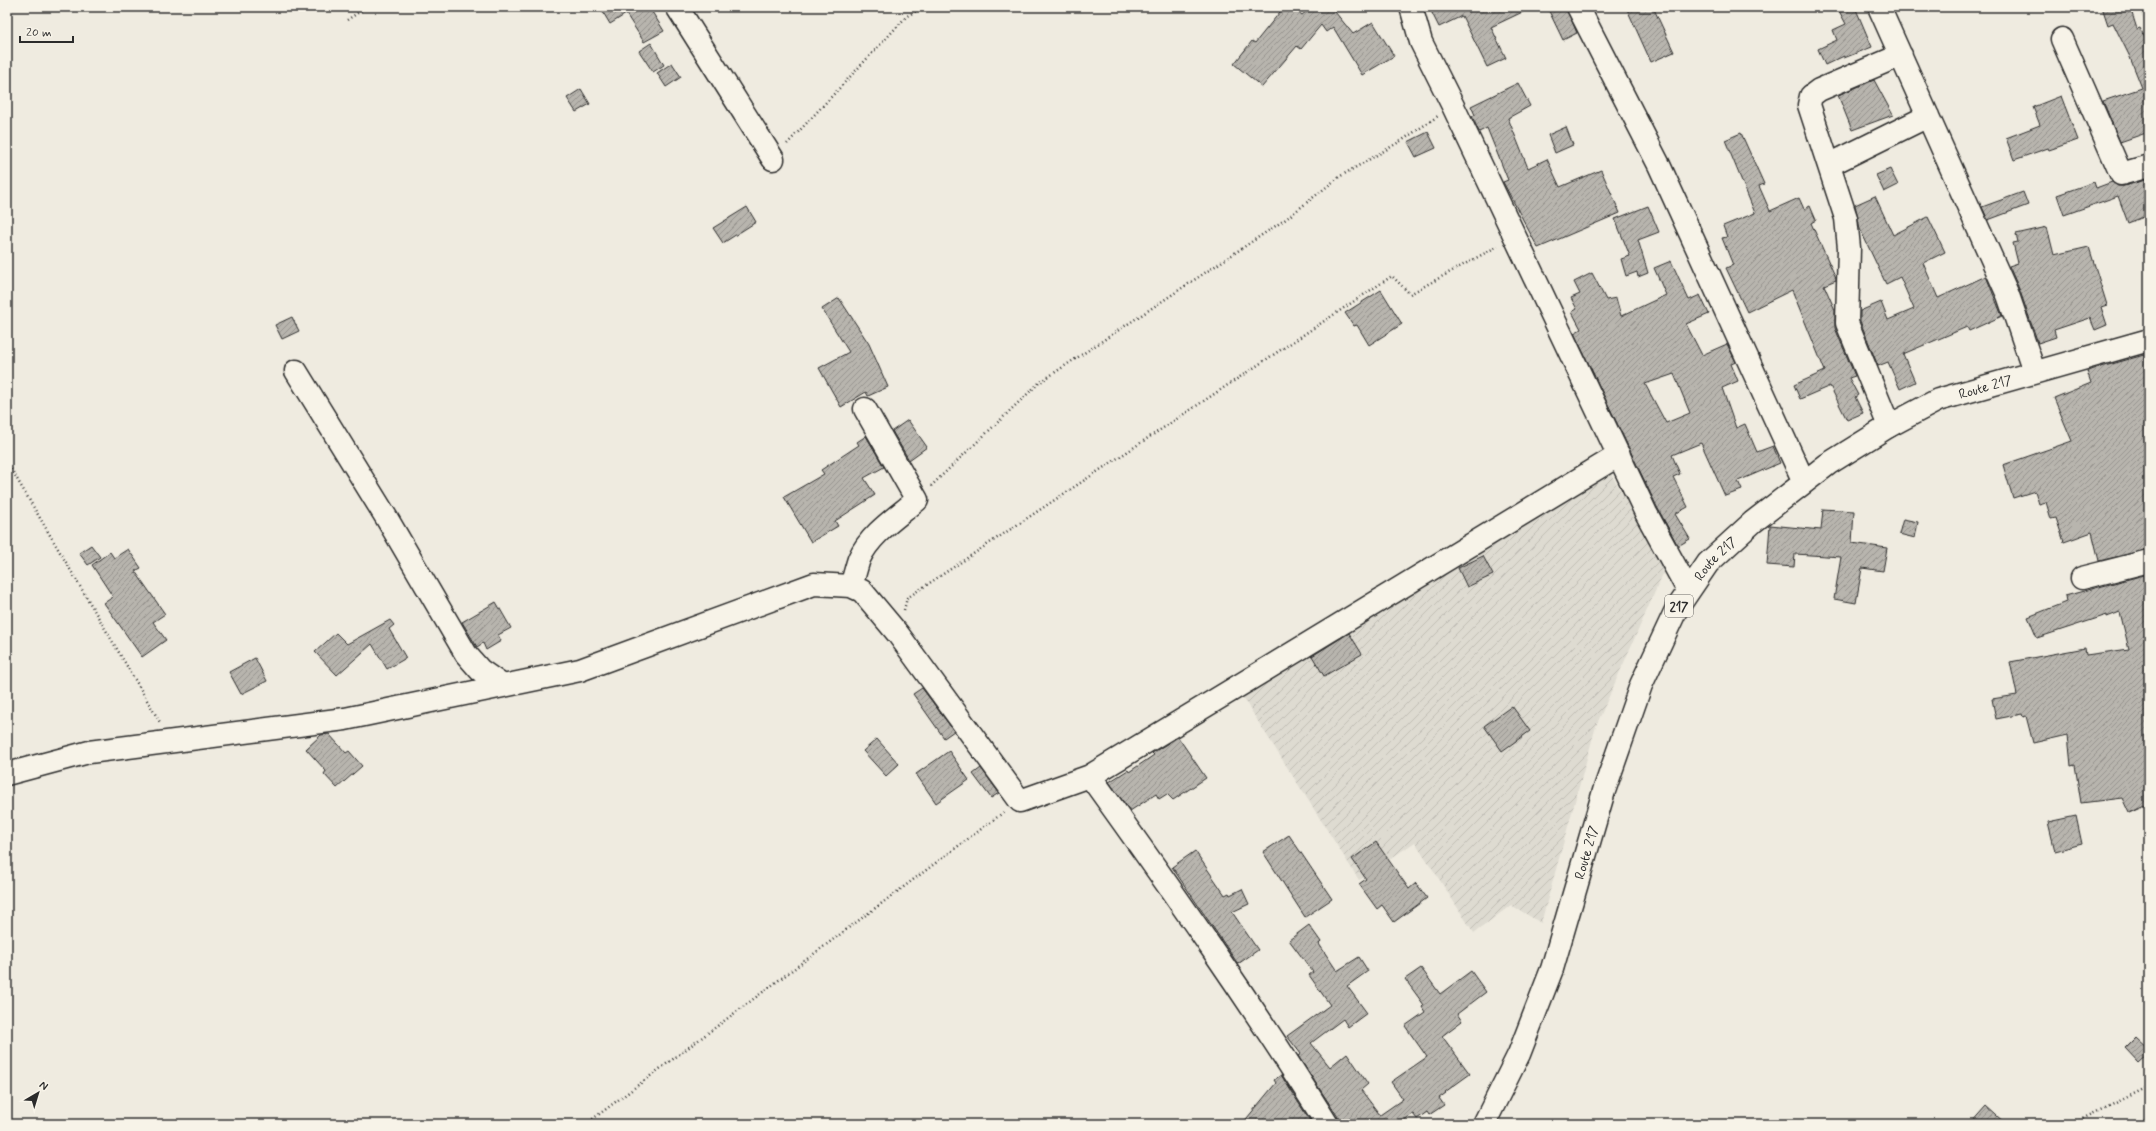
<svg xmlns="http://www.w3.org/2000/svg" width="2156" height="1131" font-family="Mynerve,sans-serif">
  <defs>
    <pattern id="industrial-furrows" width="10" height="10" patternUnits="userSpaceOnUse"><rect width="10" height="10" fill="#dedbd1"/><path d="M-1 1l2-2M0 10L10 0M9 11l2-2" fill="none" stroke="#bfbcb4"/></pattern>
    <pattern id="building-hatch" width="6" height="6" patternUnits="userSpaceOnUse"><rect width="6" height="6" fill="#b8b5ae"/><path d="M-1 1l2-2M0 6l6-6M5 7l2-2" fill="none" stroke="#96938e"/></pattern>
  </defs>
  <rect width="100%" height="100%" fill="#efebe0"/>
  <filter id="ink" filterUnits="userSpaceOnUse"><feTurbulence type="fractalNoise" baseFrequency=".025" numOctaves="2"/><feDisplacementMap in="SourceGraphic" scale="8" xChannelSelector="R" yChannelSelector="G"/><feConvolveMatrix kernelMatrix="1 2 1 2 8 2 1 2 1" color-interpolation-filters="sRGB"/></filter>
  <g filter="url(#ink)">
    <path fill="#dedbd1" d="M2137,7H2149V32Z"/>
    <path fill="url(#industrial-furrows)" d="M1610,472L1665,569L1596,726L1541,923L1511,905L1474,933L1415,842L1359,880L1240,693Z"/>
    <path fill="url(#building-hatch)" stroke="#2b2b2b" fill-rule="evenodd" d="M600,7H649L664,31L644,42L626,14L610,24Z
      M1284,7H1292L1302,15L1312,7H1331L1353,34L1373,22L1394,56L1362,75L1333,27L1326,32L1321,25L1301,49L1297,46L1262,87L1234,64L1252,41L1255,43Z
      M1429,7H1533L1491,27L1506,58L1487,67L1462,16L1439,27Z
      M1547,7H1566L1577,33L1563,40Z
      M1626,7H1653L1674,52L1651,62Z
      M1837,7H1855L1872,47L1844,58V56L1825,65L1818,49L1837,40L1833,30L1846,24Z
      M2102,7H2130L2137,29L2140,28L2149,46V132L2120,142L2103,101L2142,88L2129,55L2113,23L2108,25Z
      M651,43L664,65L653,72L639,51Z
      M672,63L681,77L666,87L657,73Z
      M1874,80L1893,115L1852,130L1838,95Z
      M1518,83L1530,106L1508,118L1528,168L1547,159L1560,187L1601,170L1620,213L1538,248L1503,182L1508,180L1487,128L1479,132L1472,116L1475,115L1471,106Z
      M581,89L590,104L576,112L567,98Z
      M2061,96L2078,140L2049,150L2048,148L2014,160L2006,138L2040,125L2033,107Z
      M1566,127L1573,145L1555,153L1548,135Z
      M1428,132L1436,148L1416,157L1408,142Z
      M1741,133L1764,184L1759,186L1770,211L1799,198L1804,209L1810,206L1816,220L1811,223L1836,278V280L1824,285L1835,310V328L1855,376L1849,378L1858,395L1855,397L1863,413L1847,420L1830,386L1800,399L1794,385L1825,371L1792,290L1747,312L1726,268L1733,265L1722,238L1727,237L1723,226L1755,213L1725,140Z
      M1890,169L1898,185L1884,192L1876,175Z
      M2149,179V215L2128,223L2118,196L2064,215L2057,195L2094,182L2096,188L2112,182L2118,186H2124Z
      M2023,192L2028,205L1988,220L1982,207Z
      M1875,196L1893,235L1928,217L1945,252L1923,263L1938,298L1986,276L2002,316L1969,331L1967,327L1903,354L1915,382L1900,389L1888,362L1878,366L1860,321V311L1881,302L1888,320L1914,309L1900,277L1886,284L1860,229L1855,205Z
      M1648,206L1659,232L1638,240L1648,273L1638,277L1637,272L1626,276L1621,259L1630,256L1615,219Z
      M747,207L756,222L723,243L713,228Z
      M2047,227L2054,255L2089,247L2107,305L2101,307L2107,325L2095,330L2090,318L2054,330L2056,337L2038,343L2020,291L2009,266L2018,263L2013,243L2018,242L2016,234Z
      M1671,261L1689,300L1700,295L1709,314L1686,324L1702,355L1727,344L1736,362L1731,364L1738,381L1722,388L1736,428L1745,424L1757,452L1773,446L1780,463L1738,481L1742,490L1725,496L1701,443L1672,455L1680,474L1673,477L1688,507L1675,514L1690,539L1678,546L1657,507L1574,333L1581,329L1572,312L1577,309L1571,298L1580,294L1574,282L1592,273L1606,300L1616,298L1621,316L1666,295L1654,268ZM1674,374L1690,413L1666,423L1645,384Z
      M1381,290L1402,324L1369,345L1357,325L1354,326L1345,313Z
      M839,298L869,344L888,387L868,396L866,392L841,407L819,368L849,352L822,309Z
      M292,317L299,331L282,339L275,325Z
      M2144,355L2148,368L2145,369L2149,381V549L2099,561L2092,532L2064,542L2056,518L2051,519L2046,502L2039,504L2035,491L2013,498L2003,465L2072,441L2054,398L2091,383L2087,371Z
      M908,420L927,447L909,460L892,431Z
      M866,436L884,467L864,478L875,495L835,521L838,526L811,542L784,497L824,474L821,470L859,445L857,442Z
      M1823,509L1854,511L1852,543L1887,548L1883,571L1862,568L1856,603L1834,599L1841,557L1795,554L1794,567L1767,565L1770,525L1821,530Z
      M1903,519L1918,522L1915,538L1899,534Z
      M91,545L100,557L88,565L79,553Z
      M128,549L141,568L135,571L165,614L153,622L166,640L142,657L104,603L113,597L92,565L110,552L114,558Z
      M1483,556L1493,575L1467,587L1458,568Z
      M2144,575L2149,589V804L2129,813L2122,798L2081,803L2075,765L2071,766L2068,735L2033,743L2026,716L2023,717L2022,714L1996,719L1992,699L2017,695L2010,662L2085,648L2086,655L2129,649L2120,612L2107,617V615L2037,638L2028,617L2066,602L2065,596Z
      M496,602L511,628L498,635L501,641L486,650L483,643L477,647L462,622Z
      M390,620L394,625L389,629L406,658L387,669L372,644L337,675L315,652L336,633L347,644Z
      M1349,633L1362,654L1324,676L1312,656Z
      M255,658L267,681L241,694L229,672Z
      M922,688L954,731L944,738L913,694Z
      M1512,706L1530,731L1502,751L1484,726Z
      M329,734L346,753L349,751L362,766L337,788L324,774L326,771L306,749L321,735Z
      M1178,737L1206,778L1173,800L1167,794L1159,799L1156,794L1130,811L1109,782L1128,770L1129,772L1154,755L1152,753Z
      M877,739L899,764L886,776L863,751Z
      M949,751L969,780L936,803L916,774Z
      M981,768L999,793L991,798L973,774Z
      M2076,816L2082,844L2055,851L2048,822Z
      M1289,835L1332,899L1305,917L1263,852Z
      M1376,842L1409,889L1416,883L1427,898L1394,922L1382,905L1377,909L1359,884L1366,879L1352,859Z
      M1195,851L1225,895L1229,893L1230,895L1242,889L1249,904L1232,912L1258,950L1238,964L1172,867Z
      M1309,925L1321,942L1319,944L1337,971L1359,957L1368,971L1347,986L1367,1013L1348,1027L1343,1019L1311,1043L1330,1067L1347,1053L1368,1084L1361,1090L1380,1115L1403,1099L1391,1082L1427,1057L1405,1026L1425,1012L1422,1007L1424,1005L1405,979L1421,968L1440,994L1471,971L1486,992L1457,1014L1462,1021L1442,1036L1470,1074L1445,1092L1446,1093L1439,1098L1444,1105L1429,1115L1427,1112L1417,1119L1413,1114L1398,1124H1339L1338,1117L1298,1056L1301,1054L1287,1036L1330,1005L1309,975L1313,972L1289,940Z
      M2136,1037L2149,1049V1054L2139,1063L2125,1048Z
      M1281,1075L1312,1124H1242L1276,1083L1274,1080Z
      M1986,1106L2006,1124H1970Z"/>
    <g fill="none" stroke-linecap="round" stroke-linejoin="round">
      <defs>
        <path id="minor" d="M677,7L773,159
          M1411,7L1421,42L1453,106L1646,513L1688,590
          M1578,7L1659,165L1804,482
          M1879,7L2008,295L2034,371
          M2062,39L2121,174L2149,166
          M1829,165L1928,116
          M296,371L386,517L466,654L480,670L503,686
          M1889,426L1847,323L1849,248L1846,218L1809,105L1811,96L1819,90L1901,55
          M2082,578L2149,561
          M851,586C854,577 856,568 859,559C870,534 897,517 917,500L865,409
          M7,774L89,752L345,719L580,670L814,584L851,586L862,591L898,634L1020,801L1090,776L1619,455
          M1090,776C1172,890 1253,1005 1327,1124"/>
        <g id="major">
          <path id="s1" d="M1484,1124L1519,1054L1552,969L1604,791L1641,685L1676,610L1708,563L1753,522L1828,464L1889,426L1938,400L2149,340"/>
        </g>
      </defs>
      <use href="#minor" stroke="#2b2b2b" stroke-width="25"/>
      <use href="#major" stroke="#2b2b2b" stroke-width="25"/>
      <path stroke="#2b2b2b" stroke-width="2.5" stroke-dasharray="1 3" stroke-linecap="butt" d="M347,20L367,7
        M787,144L907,16L924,7
        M7,462L161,724
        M931,486L1039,383L1286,219L1339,177L1401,141L1438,116
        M904,610L907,598L1392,276L1410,294L1498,246
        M586,1124L1004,812
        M2072,1124L2149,1086"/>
      <use href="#minor" stroke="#f7f3e8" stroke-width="22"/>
      <use href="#major" stroke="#f7f3e8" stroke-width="22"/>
    </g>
  </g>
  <g text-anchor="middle" stroke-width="3" stroke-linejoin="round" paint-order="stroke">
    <rect fill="#f7f3e8" stroke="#686764" stroke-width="1" x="1665" y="595" width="28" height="22" rx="3"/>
    <g font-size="13" font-weight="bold" fill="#2b2b2b">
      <text x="1679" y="611">217</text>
    </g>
    <g font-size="14" fill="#2b2b2b" stroke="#f7f3e8">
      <text dy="5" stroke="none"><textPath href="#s1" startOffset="939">Route 217</textPath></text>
      <text dy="5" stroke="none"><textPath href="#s1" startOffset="615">Route 217</textPath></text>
      <text dy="5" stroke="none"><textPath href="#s1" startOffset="291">Route 217</textPath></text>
    </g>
  </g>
  <rect width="2156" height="1131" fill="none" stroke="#f7f3e8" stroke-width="24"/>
  <rect x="12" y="12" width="2132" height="1107" fill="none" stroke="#2b2b2b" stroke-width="1.5" filter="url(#ink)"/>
  <g transform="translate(38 1093) rotate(38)" stroke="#f7f3e8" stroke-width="3" paint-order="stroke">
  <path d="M0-3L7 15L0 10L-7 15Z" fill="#2b2b2b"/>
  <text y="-6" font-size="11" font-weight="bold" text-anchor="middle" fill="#2b2b2b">N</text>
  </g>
  <path d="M20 36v6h53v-6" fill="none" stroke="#2b2b2b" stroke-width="2"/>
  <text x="26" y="36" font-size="12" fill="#2b2b2b" stroke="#f7f3e8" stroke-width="3" paint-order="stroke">20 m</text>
</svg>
